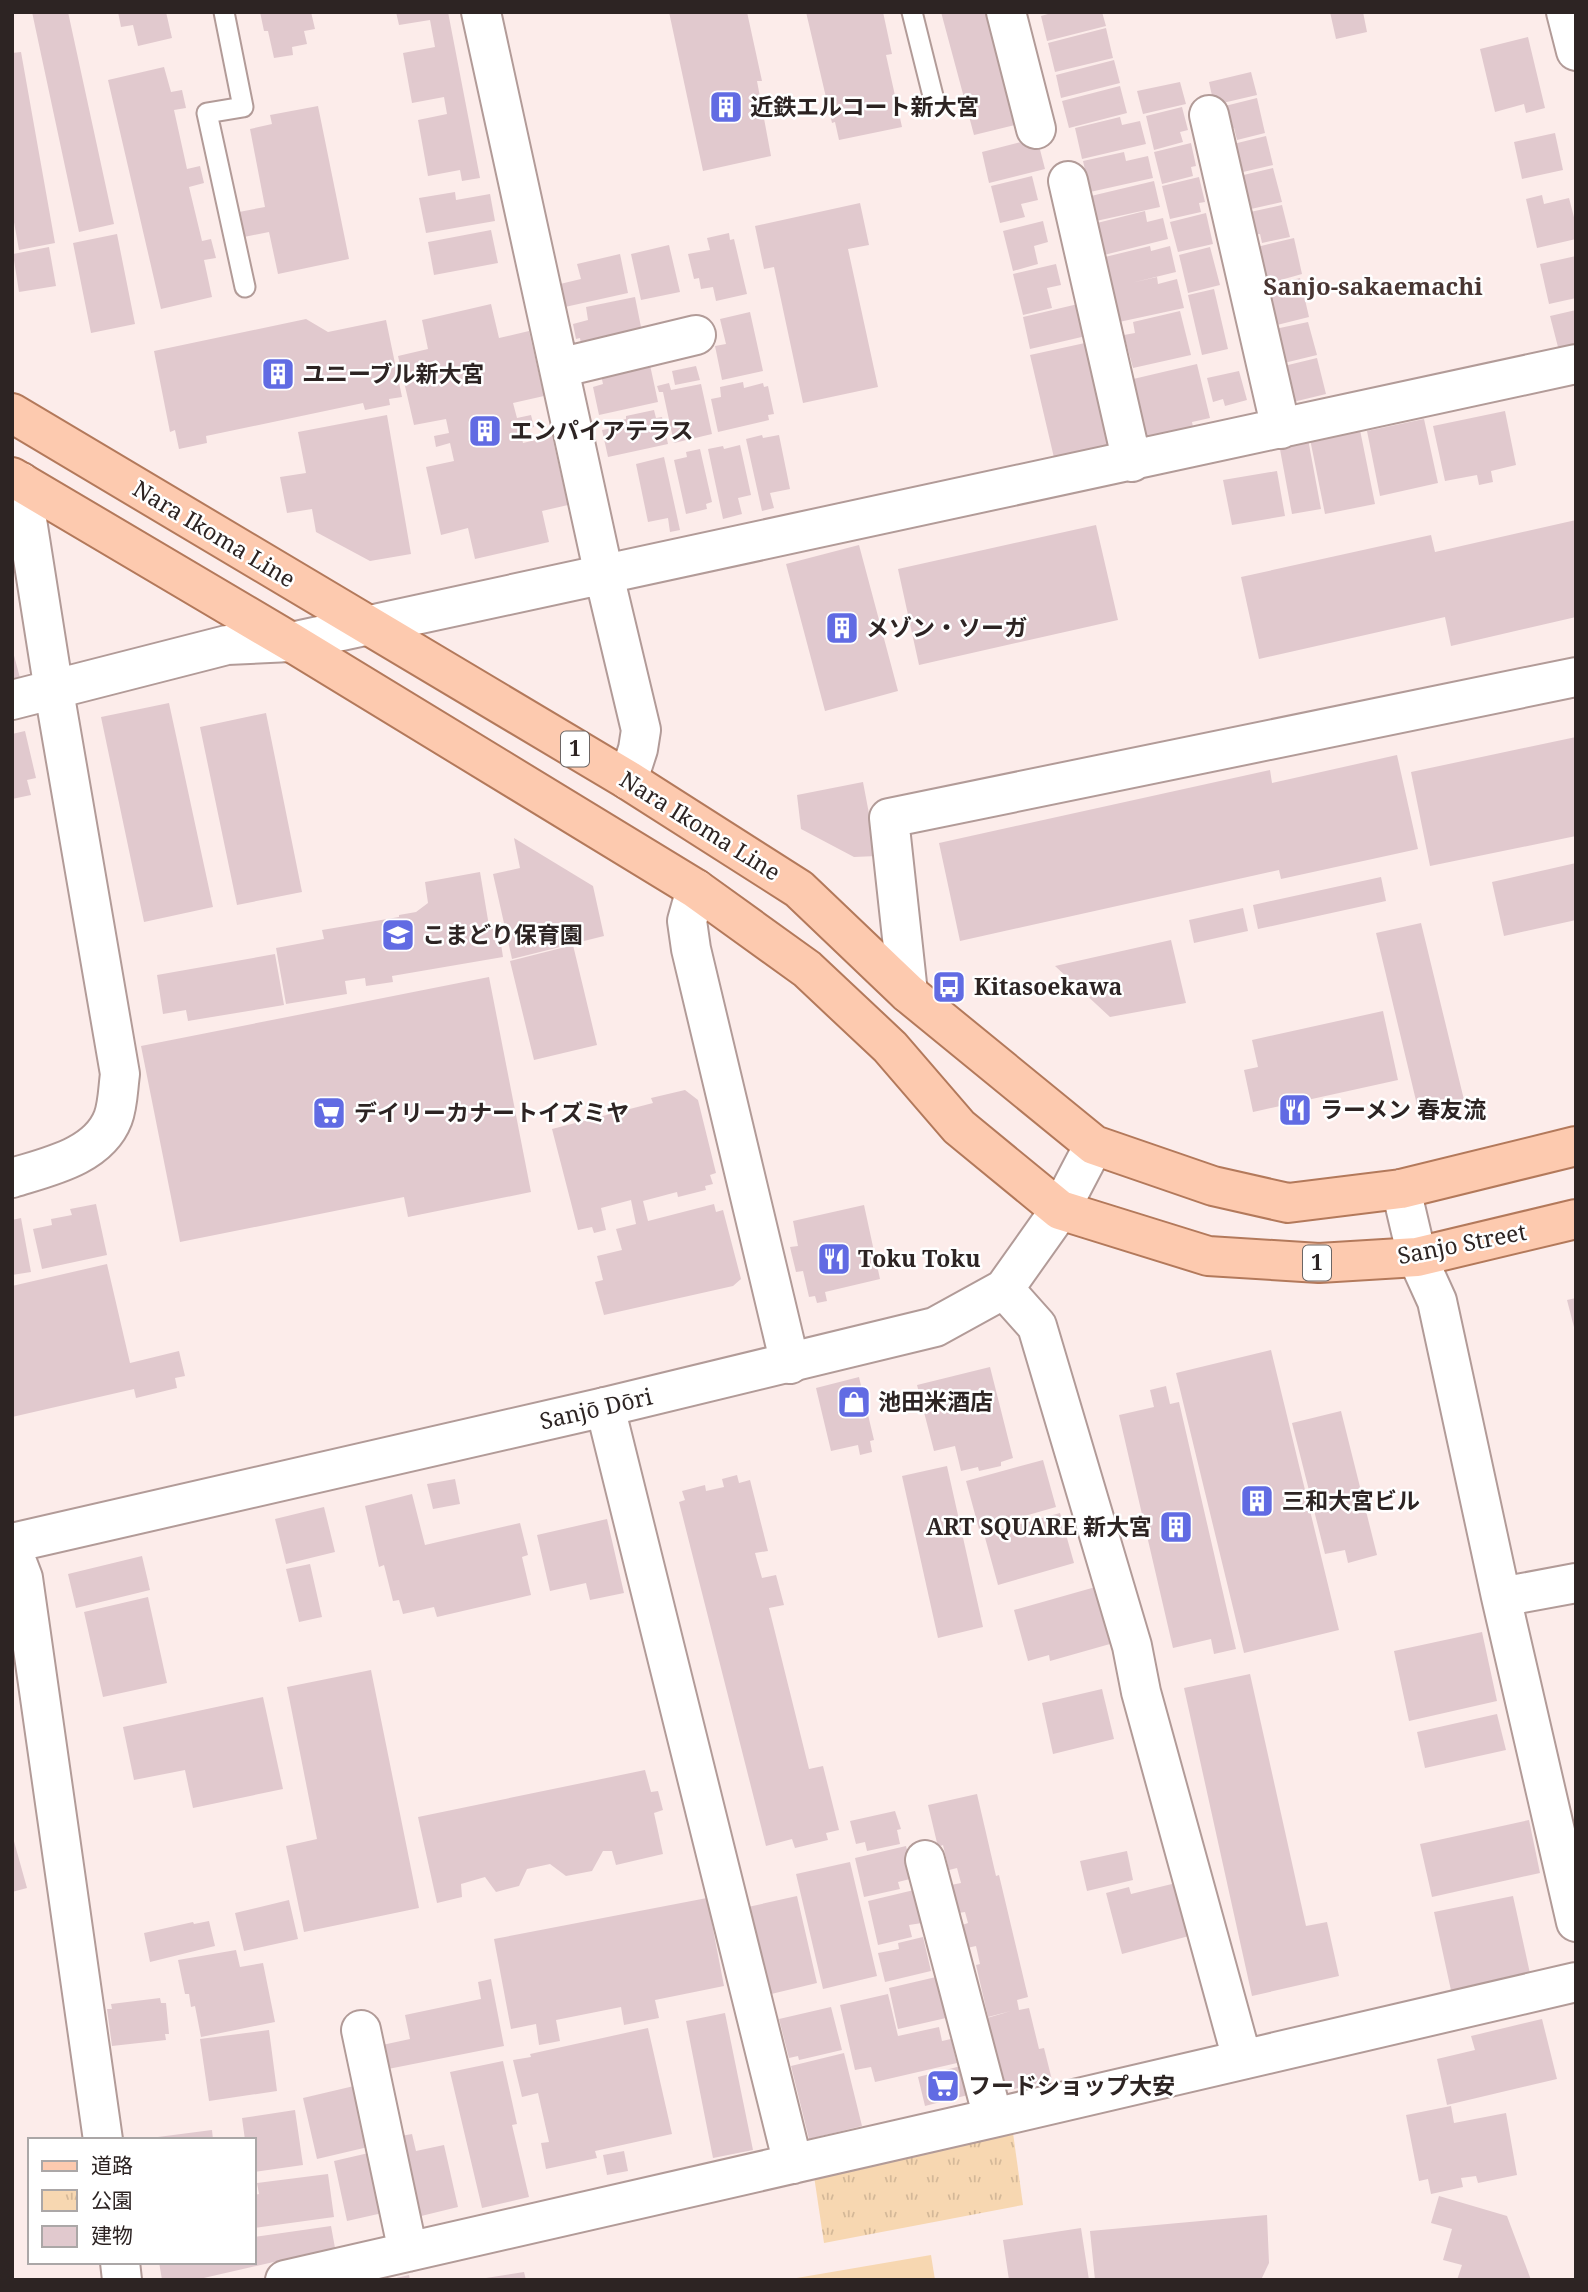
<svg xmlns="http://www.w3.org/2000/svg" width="1588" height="2292" font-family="'Noto Serif','Noto Sans JP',serif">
  <defs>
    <pattern id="park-tufts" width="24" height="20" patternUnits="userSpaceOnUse" patternTransform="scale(1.75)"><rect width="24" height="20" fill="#f7d7b1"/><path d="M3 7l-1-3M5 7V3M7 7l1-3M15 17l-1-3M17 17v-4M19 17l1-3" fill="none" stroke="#d4b898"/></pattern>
  </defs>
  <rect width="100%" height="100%" fill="#fcecea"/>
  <path fill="#f7d7b1" d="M931,2255L935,2280H785Z"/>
  <path fill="url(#park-tufts)" d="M1013,2133L1023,2205L824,2243L814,2176Z"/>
  <path fill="#e1c9ce" d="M32,12H68L114,224L79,232Z
    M118,12H166L172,38L138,46L133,25L121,27Z
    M260,12H311L315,29L304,31L307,44L292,47L293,55L274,58L268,31H264Z
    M396,12H448L480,178L462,181L460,170L428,176L418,120L447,114L444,97L412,103L403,53L435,47L430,20L399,25Z
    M669,12H747L762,81H757L771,156L703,171Z
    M806,12H883L892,54L886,55L902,127L839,140L835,122L832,123Z
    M941,12H989L1019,124L974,135Z
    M1055,12H1102L1106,26L1047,41L1041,16Z
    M1330,12H1363L1367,32L1336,39Z
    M1106,28L1113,58L1055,72L1048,43Z
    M1528,37L1545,108L1526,113L1524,104L1495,112L1480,49Z
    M21,52L55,243L19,250L12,211V53Z
    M1114,60L1120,83L1061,98L1056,75Z
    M164,67L171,92L182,90L186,108L174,110L187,169L200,166L204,183L189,187L202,241L211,239L216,258L204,260L212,297L161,309L108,80Z
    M1251,72L1257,95L1214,105L1209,82Z
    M1180,82L1186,104L1143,114L1137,91Z
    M1120,86L1127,113L1069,128L1062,101Z
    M1257,98L1265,133L1237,140L1234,128L1223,131L1217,108Z
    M318,106L349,259L278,274L269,232L244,237L239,212L265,207L250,129L272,124L270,115Z
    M1182,107L1188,130L1180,132L1183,142L1154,150L1146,116Z
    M1120,117L1122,125L1140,121L1146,144L1082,159L1075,128Z
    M1555,133L1563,170L1522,179L1514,142Z
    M1266,136L1273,165L1243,172L1240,159L1229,162L1225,146Z
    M1037,138L1045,169L989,183L982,152Z
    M1191,143L1196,166L1191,167L1193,176L1162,184L1154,152Z
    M1124,152L1126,161L1148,156L1153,178L1090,192L1083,161Z
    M1273,168L1282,202L1251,209L1249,200L1237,203L1231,178Z
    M1032,176L1038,200L1021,204L1025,217L1000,223L991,186Z
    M1199,177L1205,202L1199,203L1201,212L1170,219L1162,186Z
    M1154,181L1160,207L1096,221L1091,196Z
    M455,192L456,200L490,194L495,221L426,233L419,198Z
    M1542,195L1544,204L1569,198L1576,225V239L1537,248L1526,199Z
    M860,203L869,245L848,249L878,387L803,403L774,267L764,269L755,226Z
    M1282,205L1290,237L1262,243L1260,234L1247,236L1241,214Z
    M1145,211L1147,222L1163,218L1168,239L1104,255L1097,223Z
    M1206,213L1213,244L1178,252L1170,222Z
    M1043,221L1048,242L1034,246L1038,264L1013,271L1003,231Z
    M491,230L498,263L434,275L428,242Z
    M729,233L730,240L734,239L747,294L716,301L713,287L701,289L699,278L694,279L688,254L710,250L707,238Z
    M117,234L135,324L91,333L73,243Z
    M1294,238L1302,274L1266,284L1257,247Z
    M669,245L680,292L641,300L631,254Z
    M1150,246L1151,251L1170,246L1176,272L1131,283L1157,277L1158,284L1177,279L1184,308L1119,322L1105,257Z
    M49,247L56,286L19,292L13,254Z
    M1210,247L1220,285L1188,293L1179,255Z
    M620,254L628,293L565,307L560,284L581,279L577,264Z
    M1576,256V298L1549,304L1540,264Z
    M1056,264L1061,285L1047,288L1052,308L1023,315L1013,274Z
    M1300,278L1309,317L1277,325L1268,286Z
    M1214,289L1228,349L1202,355L1188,295Z
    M635,297L642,332L581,345L580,338L576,339L573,324L588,320L586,307Z
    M491,304L499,338L529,331L544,396L513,403L517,418L531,415L534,427L520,430L523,443L552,436L568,505L542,511L549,542L475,559L468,528L441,535L426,467L454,461L450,443L436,447L434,436L449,433L446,419L414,425L398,356L428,349L422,320Z
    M1078,304L1086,336L1030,349L1023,317Z
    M1576,310V347L1559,351L1550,316Z
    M1180,311L1191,355L1133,368L1124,335L1135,333L1133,322Z
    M750,312L763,371L722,380L715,346L726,344L720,319Z
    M306,319L328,332L386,320L402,397L389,399L390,405L365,410L363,403L206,436L207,443L179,449L175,430L170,432L154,351Z
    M1308,322L1317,355L1284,363L1275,329Z
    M1085,343L1111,448L1055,462L1030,355Z
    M1317,358L1326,394L1293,402L1284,366Z
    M1197,364L1210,418L1192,422L1193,427L1143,439L1129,380Z
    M650,365L658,402L599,415L593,387L603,384L601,375Z
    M696,366L700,380L675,385L672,371Z
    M1239,371L1247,400L1225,406L1223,399L1213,402L1207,378Z
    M743,382L744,388L763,383L764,387L768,386L774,414L768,415L769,420L718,432L711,399L721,397L720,387Z
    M669,383L671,390L701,384L712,434L674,443L663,392H659L657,386Z
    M654,410L656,418L662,417L668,444L608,457L602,430L623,426L622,420L626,419V416Z
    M1505,411L1516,465L1491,471L1493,482L1479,485L1477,475L1445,481L1433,426Z
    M387,415L411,554L370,561L316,532L312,509L287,513L280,477L306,473L298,432Z
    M1424,419L1438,483L1380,496L1367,431Z
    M1360,430L1375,504L1325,514L1310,439Z
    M762,435L763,438L779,435L790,489L770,493L774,508L762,511L746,439Z
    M1308,439L1321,509L1292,514L1279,444Z
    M740,445L751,495L738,498L742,514L723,519L708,449L723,446L724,449Z
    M700,449L712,502L706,504L707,509L686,514L674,460L687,457L686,452Z
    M664,457L680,530L670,532L668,518L648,522L636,464Z
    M1277,471L1285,516L1232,525L1223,480Z
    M1576,520V617L1451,646L1445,617L1259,659L1241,577L1431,535L1435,552Z
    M1096,525L1118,620L919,665L898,569Z
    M859,545L898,691L825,711L786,564Z
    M12,648L23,689L12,691Z
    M169,703L213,907L144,922L101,717Z
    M266,713L302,892L237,905L200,727Z
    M25,731L36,778L27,780L31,795L12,799V734Z
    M1576,737V836L1430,866L1411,772Z
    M1397,755L1418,849L1281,879L1279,870L960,941L939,843L1270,770L1272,783Z
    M863,782L877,856L854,857L801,829L797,795Z
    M514,838L593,886L604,936L512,959L493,874L520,868Z
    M1576,863V920L1504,936L1492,882Z
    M480,872L489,926L498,925L503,957L392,976L393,982L366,986L365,978L345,981L347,994L286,1004L276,948L324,939L322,930L399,917V915L416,912L428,903L425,882Z
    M1381,877L1386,901L1258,929L1253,905Z
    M1243,908L1248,931L1194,943L1189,920Z
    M1421,923L1466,1108L1427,1117L1425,1107L1418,1109L1376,933Z
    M1171,940L1186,1003L1110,1017L1055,966Z
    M573,945L597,1045L534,1060L510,961Z
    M275,954L284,1005L188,1021L186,1010L163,1014L157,975Z
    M489,977L531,1192L408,1217L404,1197L180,1242L141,1046Z
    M1383,1011L1398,1080L1253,1112L1244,1070L1258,1067L1252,1040Z
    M685,1090L698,1100L716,1173L710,1175L713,1184L705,1186L706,1190L678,1197L677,1192L643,1201L648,1221L714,1204L716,1212L723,1210L741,1279L733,1286L604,1315L595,1282L603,1280L597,1256L622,1250L616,1229L636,1224L631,1200L601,1208L606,1230L594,1233L592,1227L578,1230L552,1129L653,1103L651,1098Z
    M96,1204L107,1255L42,1269L33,1229L52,1225L51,1219L72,1215L70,1209Z
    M864,1205L880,1279L825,1292L827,1301L817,1303L815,1296L809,1297L803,1271L796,1272L790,1247L798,1246L793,1221Z
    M21,1218L31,1272L12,1275V1220Z
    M107,1264L130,1363L179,1351L185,1376L175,1378L177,1388L136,1398L134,1389L12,1417V1286Z
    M1576,1298V1331H1575L1567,1300Z
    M1271,1350L1339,1630L1244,1653L1176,1373Z
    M990,1367L1013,1458L1001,1462V1466L979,1471L978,1467L961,1471L955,1446L934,1451L917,1385Z
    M859,1377L874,1440L870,1441L872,1452L860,1455L858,1445L831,1451L816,1388Z
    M1166,1386L1170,1404L1179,1402L1236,1649L1214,1654L1211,1639L1173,1648L1119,1415L1154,1407L1150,1390Z
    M1341,1411L1377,1555L1348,1563L1345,1550L1325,1554L1292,1423Z
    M1043,1460L1056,1507L979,1529L966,1481Z
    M947,1466L983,1627L938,1638L902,1476Z
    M737,1475L739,1483L750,1480L768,1551L755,1553L762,1578L776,1575L784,1605L769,1608L809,1769L823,1766L839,1830L826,1833L828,1840L795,1848L792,1839L766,1846L679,1502L685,1500L682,1491L705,1485L706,1491L724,1487L722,1479Z
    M455,1479L460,1504L433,1509L427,1484Z
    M412,1494L425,1545L520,1523L528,1555L522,1557L531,1595L437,1617L434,1607L403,1614L399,1600L393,1601L384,1565L379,1567L365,1506Z
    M324,1507L335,1552L286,1564L275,1519Z
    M1060,1513L1074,1563L998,1585L984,1534Z
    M607,1519L624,1593L590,1600L586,1583L550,1591L537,1535Z
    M142,1556L150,1590L76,1608L68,1574Z
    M310,1564L322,1617L299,1622L286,1569Z
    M1099,1586L1113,1636L1108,1638L1110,1644L1050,1661L1049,1655L1028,1661L1014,1610Z
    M148,1597L167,1683L103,1697L84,1612Z
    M1482,1632L1497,1701L1409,1721L1394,1651Z
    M371,1670L419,1908L304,1932L286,1846L317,1839L287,1687Z
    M1250,1674L1306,1926L1327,1922L1339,1976L1252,1996L1184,1688Z
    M1102,1689L1114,1739L1053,1754L1042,1703Z
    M263,1697L283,1789L193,1808L185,1770L134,1780L123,1727Z
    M1497,1714L1506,1750L1425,1768L1417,1732Z
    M645,1770L651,1792L658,1791L663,1810L654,1813L663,1854L616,1865L612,1851H603L592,1871L566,1876L550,1864L527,1869L519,1886L496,1892L485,1877L461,1884L462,1897L437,1903L418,1817Z
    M977,1794L996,1876L999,1875L1028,1997L1017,2000L1019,2010L1029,2008L1039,2049L1044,2048L1052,2080L1005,2091L987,2018L1011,2011L988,2017L976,1965L980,1964L976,1946L967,1948L962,1925L968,1923L965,1912L958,1913L951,1885L961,1883L957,1868L949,1870L943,1845L938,1847L928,1805Z
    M895,1811L901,1829L897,1830L900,1844L867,1851L865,1842L856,1844L850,1821Z
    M1529,1820L1540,1873L1432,1897L1420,1844Z
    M12,1834L27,1888L12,1892Z
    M906,1846L914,1878L898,1882L900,1889L864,1897L855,1858Z
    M1127,1851L1133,1880L1087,1891L1080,1861Z
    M850,1862L877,1976L823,1989L796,1874Z
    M1176,1883L1189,1936L1122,1954L1106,1893L1129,1887L1131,1894Z
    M914,1890L922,1923L909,1925L912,1937L878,1945L868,1901Z
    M797,1896L817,1983L767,1995L748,1907Z
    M1513,1896L1531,1978L1452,1995L1434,1912Z
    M707,1898L724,1986L655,2000L659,2018L624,2025L621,2007L556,2020L560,2041L539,2045L536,2024L511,2029L494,1939Z
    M289,1900L298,1939L244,1951L235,1913Z
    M209,1921L215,1946L150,1962L144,1933L193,1922L194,1924Z
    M923,1937L931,1971L885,1982L878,1953L899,1949L898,1943Z
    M236,1950L240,1967L263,1963L275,2022L201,2037L195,2006L191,2007L189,1994H185L178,1960Z
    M936,1977L946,2018L898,2029L889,1988Z
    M491,1979L504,2046L378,2071L373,2047L410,2039L405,2015L481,1999L478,1982Z
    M888,1994L898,2036L939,2027L942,2041L951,2039L957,2063L875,2082L871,2067L855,2070L840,2005Z
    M160,1998L161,2003H166L169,2034H165L166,2040L112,2046L107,2009H112L111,2004Z
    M831,2007L842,2050L799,2060L798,2056L789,2058L779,2019Z
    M725,2013L753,2150L713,2158L686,2021Z
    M1542,2019L1557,2079L1447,2105L1437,2059L1475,2050L1471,2036Z
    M648,2028L672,2134L595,2151L597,2158L546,2169L541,2143L549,2142L538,2093L522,2097L513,2060L531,2057L530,2054Z
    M269,2030L277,2091L209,2101L200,2039Z
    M844,2053L862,2126L809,2139L791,2066Z
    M503,2061L517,2124L512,2125L529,2197L482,2208L450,2072Z
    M961,2066L968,2095L925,2106L918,2077Z
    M354,2086L368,2147L317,2159L303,2098Z
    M1451,2106L1454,2123L1506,2113L1517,2175L1478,2183L1476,2176L1461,2178L1463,2187L1431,2194L1428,2179L1419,2181L1406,2115Z
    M295,2110L303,2165L254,2172V2140H245L242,2118Z
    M212,2130L213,2140H150V2138Z
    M412,2134L416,2151L444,2145L458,2207L413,2218L395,2137Z
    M624,2151L628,2171L607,2175L603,2155Z
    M373,2152L387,2212L347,2221L334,2161Z
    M328,2174L334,2217L254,2228V2195L259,2194L257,2183Z
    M1439,2196L1507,2216L1531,2280H1457L1462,2265L1443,2260L1452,2229L1431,2223Z
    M1267,2215L1269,2263L1261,2280H1095L1090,2231Z
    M331,2226L335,2248L195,2280H162L159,2262H254V2237Z
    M1081,2228L1089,2280H1009L1003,2240Z
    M524,2272L526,2280H486V2278Z
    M409,2275L410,2280H392V2279Z"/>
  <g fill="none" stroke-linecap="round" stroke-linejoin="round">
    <defs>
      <path id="service" d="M224,12L243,107L207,113L245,287
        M912,12L935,104"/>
      <path id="minor" d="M481,12L604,575L641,730L638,749L628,780
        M1006,12L1036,129
        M1566,12L1576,51
        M1209,115L1281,429
        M1068,181L1132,462
        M559,368L696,335
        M12,700L227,645L291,642L1576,364
        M696,889L687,921L691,949L790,1364
        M908,993L889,818L1576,677
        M12,1178C47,1167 98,1157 113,1118C118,1105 118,1088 120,1074L54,691L21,482
        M1401,1189L1417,1257L1437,1301L1501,1597L1576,1922
        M1004,1289L1037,1326L1132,1646L1141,1692L1242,2059
        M605,1407L793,2164
        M1501,1597L1576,1583
        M925,1860L993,2118
        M361,2030L408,2252
        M285,2280L993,2118L1576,1982"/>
      <path id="tertiary" d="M12,1543L605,1407L935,1327L1004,1289L1060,1210L1094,1145
        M12,1549L23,1578L103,2140
        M120,2262L122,2280"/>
      <path id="primary" d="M12,413L628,780L799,889L908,993L1094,1145L1213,1186L1288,1203L1401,1189L1576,1146
        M12,477L291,642L696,889L807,969L890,1047L959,1127L1060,1210L1208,1256L1319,1263L1417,1257L1576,1219"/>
    </defs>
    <use href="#service" stroke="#b29b98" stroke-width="23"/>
    <use href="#minor" stroke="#b29b98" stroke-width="42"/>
    <use href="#tertiary" stroke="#b29b98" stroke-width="42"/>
    <use href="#primary" stroke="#b3795b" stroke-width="42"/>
    <use href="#service" stroke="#fff" stroke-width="19"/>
    <use href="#minor" stroke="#fff" stroke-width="38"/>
    <use href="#tertiary" stroke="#fff" stroke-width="38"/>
    <use href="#primary" stroke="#fdcaaf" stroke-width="38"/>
  </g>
  <defs>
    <symbol id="building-square" viewBox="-11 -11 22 22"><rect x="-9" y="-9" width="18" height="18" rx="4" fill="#616be3" stroke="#fff"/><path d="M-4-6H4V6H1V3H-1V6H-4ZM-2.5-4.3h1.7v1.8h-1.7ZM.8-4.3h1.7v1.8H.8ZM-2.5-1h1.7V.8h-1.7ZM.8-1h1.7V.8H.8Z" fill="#fff"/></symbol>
    <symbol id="school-square" viewBox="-11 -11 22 22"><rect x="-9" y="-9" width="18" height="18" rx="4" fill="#616be3" stroke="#fff"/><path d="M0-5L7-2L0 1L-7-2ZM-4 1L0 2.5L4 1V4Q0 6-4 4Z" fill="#fff"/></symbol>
    <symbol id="bus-square" viewBox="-11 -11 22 22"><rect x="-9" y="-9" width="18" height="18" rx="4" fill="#616be3" stroke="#fff"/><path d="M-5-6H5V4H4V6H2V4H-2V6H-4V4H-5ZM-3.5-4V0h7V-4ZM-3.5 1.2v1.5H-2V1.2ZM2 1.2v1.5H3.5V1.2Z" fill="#fff"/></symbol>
    <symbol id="restaurant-square" viewBox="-11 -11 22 22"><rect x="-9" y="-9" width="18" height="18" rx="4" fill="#616be3" stroke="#fff"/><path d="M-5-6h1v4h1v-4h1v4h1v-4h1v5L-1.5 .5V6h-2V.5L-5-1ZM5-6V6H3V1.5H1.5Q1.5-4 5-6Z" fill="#fff"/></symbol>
    <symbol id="supermarket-square" viewBox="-11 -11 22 22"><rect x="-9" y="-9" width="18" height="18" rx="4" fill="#616be3" stroke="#fff"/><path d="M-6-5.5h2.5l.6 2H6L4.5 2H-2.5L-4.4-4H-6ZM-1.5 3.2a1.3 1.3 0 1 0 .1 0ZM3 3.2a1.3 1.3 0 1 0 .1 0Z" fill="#fff"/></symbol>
    <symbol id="shop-square" viewBox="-11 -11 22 22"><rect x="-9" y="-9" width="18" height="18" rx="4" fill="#616be3" stroke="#fff"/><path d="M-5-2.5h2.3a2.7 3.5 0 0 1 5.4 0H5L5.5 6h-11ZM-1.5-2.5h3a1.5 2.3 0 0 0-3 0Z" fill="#fff"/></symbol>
  </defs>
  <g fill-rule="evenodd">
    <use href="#building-square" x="707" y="88" width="38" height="38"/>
    <use href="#building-square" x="259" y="355" width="38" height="38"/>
    <use href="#building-square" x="466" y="412" width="38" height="38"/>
    <use href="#building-square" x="823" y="609" width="38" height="38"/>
    <use href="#school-square" x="379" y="916" width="38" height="38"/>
    <use href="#bus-square" x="930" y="968" width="38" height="38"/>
    <use href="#restaurant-square" x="1276" y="1091" width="38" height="38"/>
    <use href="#supermarket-square" x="310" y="1094" width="38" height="38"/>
    <use href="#restaurant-square" x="815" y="1240" width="38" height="38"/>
    <use href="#shop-square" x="835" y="1383" width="38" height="38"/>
    <use href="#building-square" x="1238" y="1482" width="38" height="38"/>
    <use href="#building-square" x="1157" y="1508" width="38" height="38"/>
    <use href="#supermarket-square" x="924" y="2067" width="38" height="38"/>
  </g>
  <g text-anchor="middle" stroke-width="5" stroke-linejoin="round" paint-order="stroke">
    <g fill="#fff" stroke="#6c6665" stroke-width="2">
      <rect x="561" y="731.5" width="28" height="35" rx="5"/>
      <rect x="1303" y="1245.5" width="28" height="35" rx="5"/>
    </g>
    <g font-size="21" font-weight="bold" fill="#2d2423">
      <text x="575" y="756">1</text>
      <text x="1317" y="1270">1</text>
    </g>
    <g font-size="23" font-weight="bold" fill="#2d2423" stroke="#fff" text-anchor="start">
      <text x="750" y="115">近鉄エルコート新大宮</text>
      <text x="302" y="382">ユニーブル新大宮</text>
      <text x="510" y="439">エンパイアテラス</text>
      <text x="866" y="636">メゾン・ソーガ</text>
      <text x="422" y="943">こまどり保育園</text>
      <text x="974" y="995">Kitasoekawa</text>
      <text x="1320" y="1118">ラーメン 春友流</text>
      <text x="354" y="1121">デイリーカナートイズミヤ</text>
      <text x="858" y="1267">Toku Toku</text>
      <text x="878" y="1410">池田米酒店</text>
      <text x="1282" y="1509">三和大宮ビル</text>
      <text x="1152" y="1535" text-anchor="end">ART SQUARE 新大宮</text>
      <text x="968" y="2094">フードショップ大安</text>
    </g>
    <g font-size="23" fill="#2d2423" stroke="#fff">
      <text transform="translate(214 534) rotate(31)" y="8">Nara Ikoma Line</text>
      <text transform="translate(700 826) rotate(32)" y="8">Nara Ikoma Line</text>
      <text transform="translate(1462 1244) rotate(-11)" y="8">Sanjo Street</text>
      <text transform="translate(596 1409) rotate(-13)" y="8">Sanjō Dōri</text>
    </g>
    <g font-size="24" font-weight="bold" fill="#483532" stroke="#fff">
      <text x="1373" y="295">Sanjo-sakaemachi</text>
    </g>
  </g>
  <rect width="1588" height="2292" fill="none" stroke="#2d2423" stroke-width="28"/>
  <rect x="28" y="2138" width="228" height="126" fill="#ffffff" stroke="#aba7a7" stroke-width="2"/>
  <rect x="42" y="2161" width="35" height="10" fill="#fdcaaf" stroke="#aba7a7" stroke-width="2"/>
  <text x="91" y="2173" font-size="21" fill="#2d2423">道路</text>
  <rect x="42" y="2190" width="35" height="21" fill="url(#park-tufts)" stroke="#aba7a7" stroke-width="2"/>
  <text x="91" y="2208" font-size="21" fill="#2d2423">公園</text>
  <rect x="42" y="2226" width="35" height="21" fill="#e1c9ce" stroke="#aba7a7" stroke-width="2"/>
  <text x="91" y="2243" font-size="21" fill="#2d2423">建物</text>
</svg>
